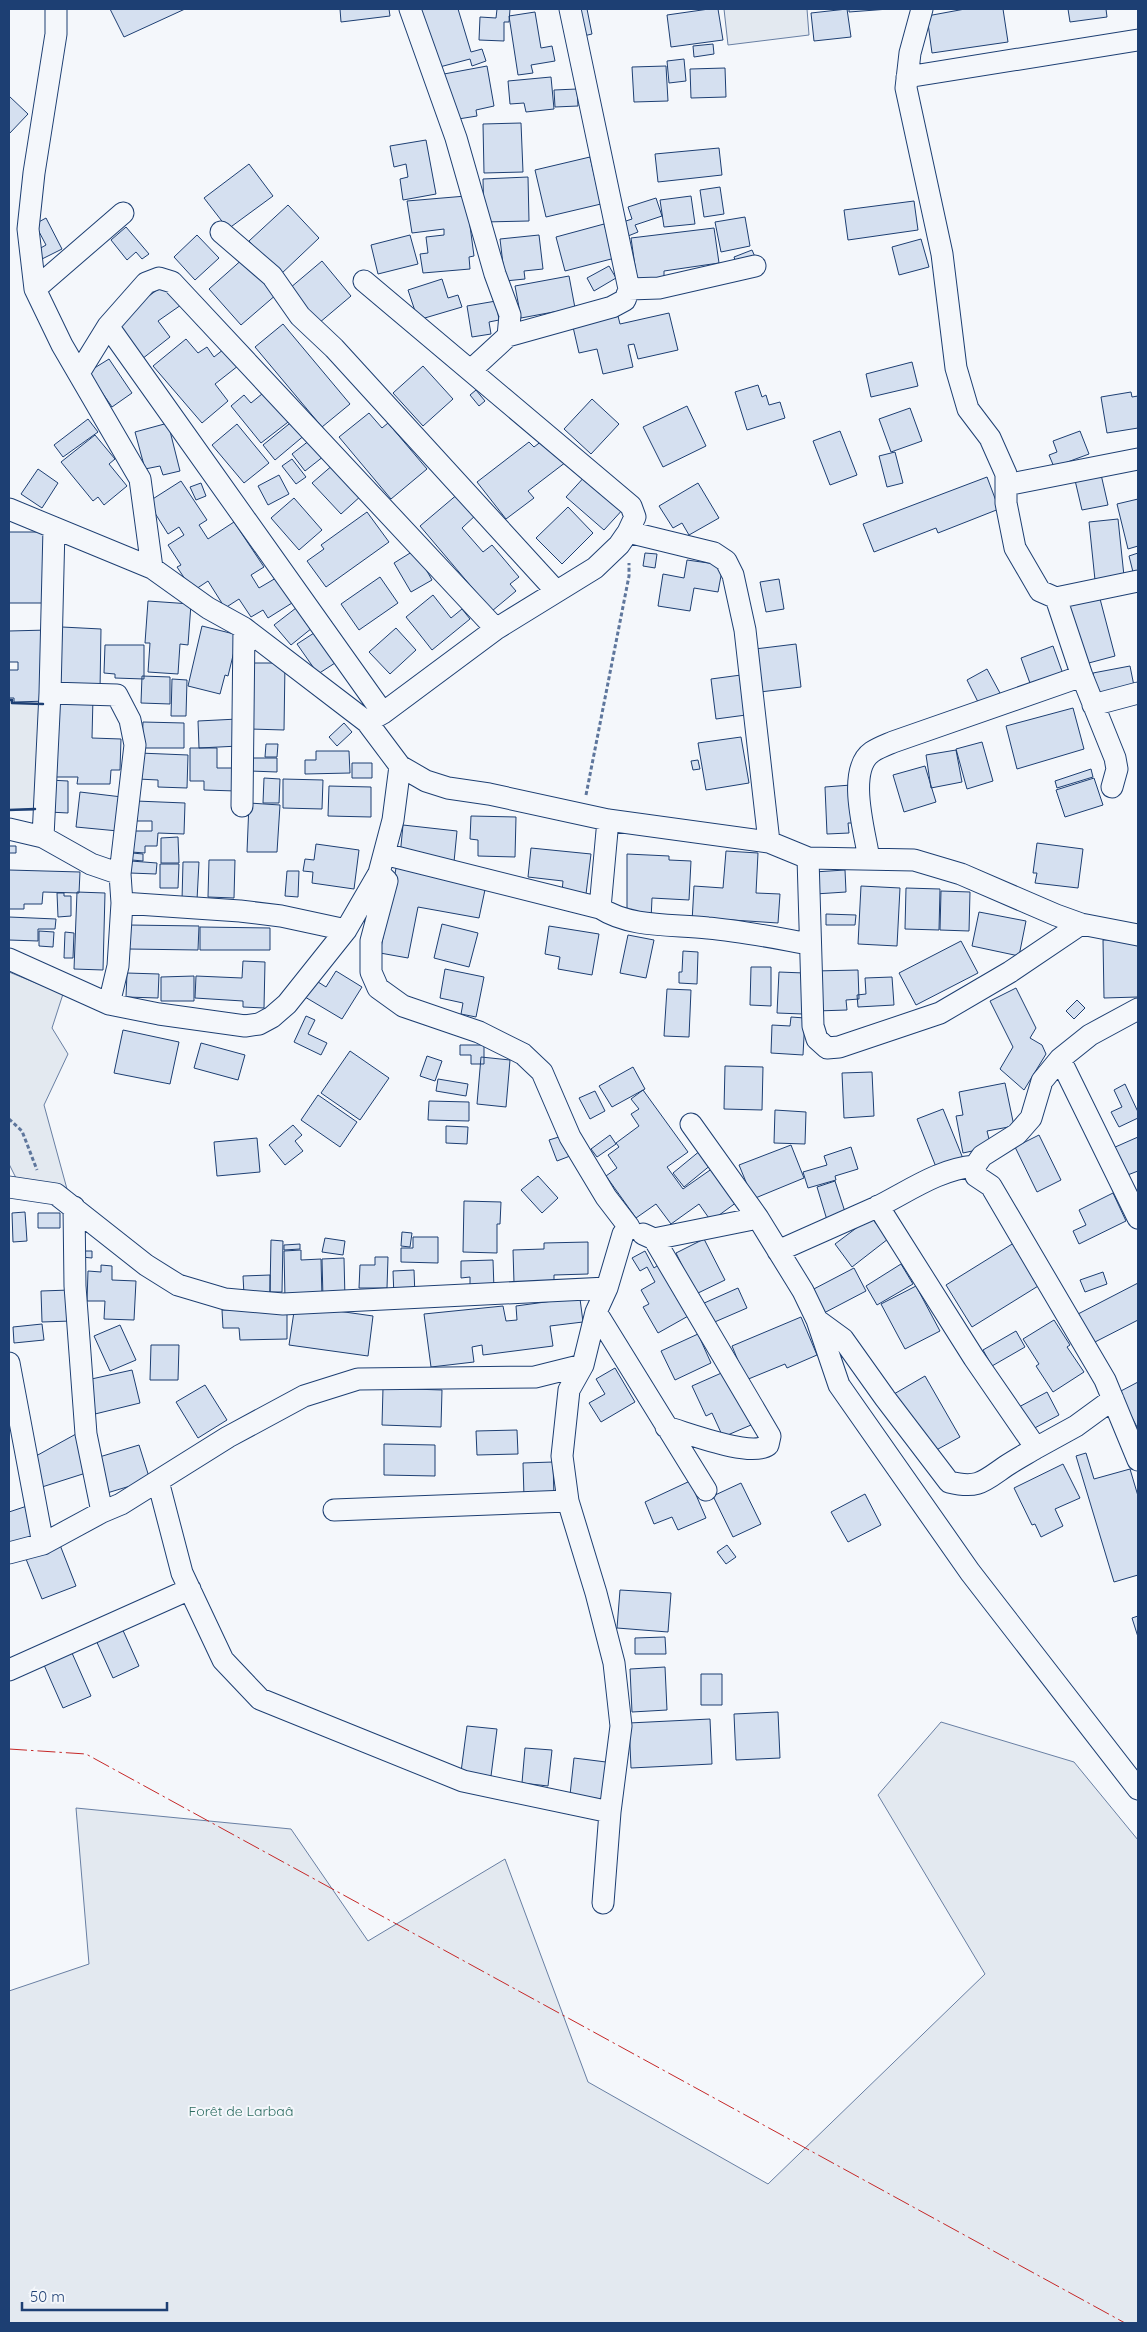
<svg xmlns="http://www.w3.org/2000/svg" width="1147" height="2332" font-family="Quicksand,sans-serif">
  <rect width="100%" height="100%" fill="#f4f7fb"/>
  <path fill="#e3e9f0" stroke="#687fa3" d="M724,9H807L809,35L728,45Z
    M9,700H12L13,703L43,704L35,810H9Z
    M9,972L63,994L52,1028L68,1054L44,1105L67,1189L17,1180L9,1164Z
    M941,1722L1074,1762L1138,1840V2323H9V1991L89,1964L76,1808L291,1829L368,1941L505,1859L588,2082L768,2184L985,1974L878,1795Z"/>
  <path fill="#d5e0f0" stroke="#1d3f73" d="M110,9H185L124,37Z
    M340,9H389L390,16L341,22Z
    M414,9H458L471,52L482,49L486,61L472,66L470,59L432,69Z
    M497,9H510L509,22H504V41L479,40L480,17L496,18Z
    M574,9H587L592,34L579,37Z
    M709,9H718L723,40L671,47L667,15Z
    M847,9L851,37L814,41L811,13Z
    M849,9H889L849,12Z
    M965,9H1003L1008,42L932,53L927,16Z
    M1068,9H1106L1107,17L1070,22Z
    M535,12L541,48L552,46L555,61L531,65L533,73L518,75L509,16Z
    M713,44L714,54L694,57L693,46Z
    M684,59L686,81L669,83L667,61Z
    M487,66L494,106L476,110L477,116L452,120L444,74Z
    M666,66L668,101L634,102L632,67Z
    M725,68L726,97L691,98L690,69Z
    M551,77L554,109L526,112L524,103L510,104L508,81Z
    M577,89L578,106L555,107L554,90Z
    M9,96L28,114L9,134Z
    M521,123L523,172L484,173L483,124Z
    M426,140L436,194L403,200L400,179L408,177L406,164L394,167L390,146Z
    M719,148L722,175L658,182L655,154Z
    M590,157L601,204L546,217L535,170Z
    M249,164L273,196L228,229L204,198Z
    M528,177L529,221L484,222L483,179Z
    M720,187L724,214L704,217L700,190Z
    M466,196L474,256L469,257L470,269L423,273L420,254L428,253L426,237L444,235V229L412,233L407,201Z
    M691,196L695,224L664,227L660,200Z
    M656,198L662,216L635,225L638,232L628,236L623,222L632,219L628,207Z
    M914,201L918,230L848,240L844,210Z
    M288,205L319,238L280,275L249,241Z
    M745,217L750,246L721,252L715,222Z
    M46,218L62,249L42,259L37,250L46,245L35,224Z
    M604,224L615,258L565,271L556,237Z
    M126,227L149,254L142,259L136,252L127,260L111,240Z
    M714,228L719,263L664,271V277L637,280L631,238Z
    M197,235L219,258L195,280L174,257Z
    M410,235L418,264L378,274L371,245Z
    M539,235L543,269L524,271L525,279L505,281L500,239Z
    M921,239L929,267L899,275L892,247Z
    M752,250L756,259L737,266L734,257Z
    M245,257L277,294L241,325L209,289Z
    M322,261L351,296L319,323L290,288Z
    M609,266L616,278L594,291L587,278Z
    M569,276L575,308L521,318L515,286Z
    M442,279L448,298L458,295L462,307L418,320L408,290Z
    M165,284L181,305L158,321L170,337L142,359L114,322Z
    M496,301L499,320L489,322L491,334L472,337L467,306Z
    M669,313L678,350L638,359L634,344L628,345L633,367L603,374L597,349L579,353L573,327L618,316L620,324Z
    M283,324L350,404L322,427L255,347Z
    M186,339L198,353L207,347L214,357L229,345L243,362L215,384L228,401L202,423L153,366Z
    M109,359L132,393L112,407L88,372Z
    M912,362L918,386L871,397L866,374Z
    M423,366L453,399L423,426L393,393Z
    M758,385L762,397L766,395L769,405L780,402L785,418L747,430L735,392Z
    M268,389L292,419L261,443L231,406L244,395L251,403Z
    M476,390L485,401L479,406L470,395Z
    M1131,392L1132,397L1138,396V428L1107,433L1101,397Z
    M592,399L619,424L591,454L564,429Z
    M687,406L706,446L663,467L643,427Z
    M910,408L922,441L891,452L879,419Z
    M369,413L382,428L388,423L427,469L391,499L339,437Z
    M88,419L98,432L63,457L54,445Z
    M294,420L306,434L275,460L263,445Z
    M168,423L180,471L163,475L160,466L145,469L135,432Z
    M237,424L269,463L244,483L212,445Z
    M840,431L857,475L830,485L813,441Z
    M1080,431L1089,454L1054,467L1049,455L1057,452L1053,441Z
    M95,435L115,459L109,464L127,486L104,505L98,497L93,501L61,462Z
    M547,437L566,462L528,491L534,498L506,519L477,482L529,442L534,447Z
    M310,440L324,456L305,471L292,454Z
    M895,452L903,483L887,487L879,456Z
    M292,459L306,477L296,484L282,466Z
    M334,464L362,495L341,514L312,483Z
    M38,469L58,483L42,508L21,494Z
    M1100,470L1108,505L1082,510L1074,476Z
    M587,474L625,507L604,530L566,497Z
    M279,475L289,494L268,505L258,486Z
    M987,477L999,509L938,533L936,528L874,552L863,524Z
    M181,481L207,520L199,525L208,539L234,522L264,567L251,575L259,588L276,578L292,603L268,618L263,610L251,617L239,599L225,608L208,581L193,591L177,567L181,565L168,545L184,535L179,527L168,534L148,502Z
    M201,483L206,496L196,500L190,487Z
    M698,483L719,518L689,535L682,523L673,528L659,506Z
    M459,493L477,514L462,528L483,552L492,545L519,577L510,584L516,591L492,611L420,526Z
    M294,498L322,530L299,550L271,518Z
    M1138,499V546L1128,549L1117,504Z
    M568,507L593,533L562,564L536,538Z
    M367,512L389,542L326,587L307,561L324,549L321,545Z
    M1118,519L1124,576L1095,580L1089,522Z
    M9,532H49V603H9Z
    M415,550L432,580L411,592L394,563Z
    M645,553L657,554L655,568L643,566Z
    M1138,553V571L1133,572L1129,556Z
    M687,560L723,565L718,592L694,588L690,611L658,606L663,574L684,578Z
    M380,577L398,603L359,630L341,604Z
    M779,579L784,609L766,612L760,582Z
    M433,595L451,618L462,609L470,619L432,650L406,617Z
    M1099,595L1115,656L1085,664L1068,603Z
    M148,601L191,604L188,645L180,644L178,674L148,672L150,643H145Z
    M296,608L312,628L291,645L274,625Z
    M202,626L238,635L228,676L225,675L220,694L188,686Z
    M62,627L101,629L100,690L60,689Z
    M396,628L416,650L390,674L369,652Z
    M48,630L49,701L14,702V698H9V670H18V662H9V631Z
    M314,633L335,663L318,674L297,644Z
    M796,644L801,687L760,692L755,649Z
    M105,645H144V679L115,678V674L104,673Z
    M1053,646L1063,674L1031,686L1021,658Z
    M251,663H285L284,730L250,729Z
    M1130,666L1135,691L1098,698L1093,673Z
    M987,669L1000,693L979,704L967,680Z
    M741,675L746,715L716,719L711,679Z
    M142,676L170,677V704L141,703Z
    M172,679L187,680L186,716H171Z
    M56,696L93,697L92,738L121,739L120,770H111L110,784H77L78,777H55Z
    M1073,708L1084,749L1017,769L1006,726Z
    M238,719L239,746L199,748L198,721Z
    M143,722L184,723V748H142Z
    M344,723L352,732L337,746L329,737Z
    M741,737L749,783L706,790L698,743Z
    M982,742L993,781L967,789L956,749Z
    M266,744H278L277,757H265Z
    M190,748H217V768H236V791L204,790V781H190Z
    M956,750L962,782L931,788L926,755Z
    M316,751H349L350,773L305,774V760H316Z
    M139,753L188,755L187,788L158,787V780L138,779Z
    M250,758H277V772L250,771Z
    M698,760L700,769L693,770L691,761Z
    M352,763H372V778H352Z
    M925,766L936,802L904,812L893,775Z
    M1091,769L1093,777L1057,788L1055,781Z
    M264,778L280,779L279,803H263Z
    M1094,778L1103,805L1065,817L1056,790Z
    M283,779L323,780L322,809L283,808Z
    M49,780L68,781V813L49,812Z
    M851,785L853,823H848L849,833L827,834L825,787Z
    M329,786L371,787V817L328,816Z
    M80,792L122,797L118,831L76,827Z
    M136,801L185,803L184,834L158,833L157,846H145V853L131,852L132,831H152V821H135Z
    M249,803L280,805L277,852H247Z
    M471,816L516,817L515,857L478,856V840L470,839Z
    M403,825L457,831L454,862L400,856Z
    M178,837L179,863H161V838Z
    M1037,843L1083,849L1078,888L1035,883L1037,873H1033Z
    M316,844L359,850L354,889L312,883L313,872L303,871L305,859L314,860Z
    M9,846H16V853H9Z
    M531,848L591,854L586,894L562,892L563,881L528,877Z
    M726,851L758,853L756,893L780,894L778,923L717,919L692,922L694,886L723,888Z
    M132,853L143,854V861L132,860Z
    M627,854L669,856V860L691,861L689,900L652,898L651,920L627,919Z
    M209,860H235L234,898L208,897Z
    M131,861L157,863L156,874L130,873Z
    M183,862H199L197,900H182Z
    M397,863L486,885L479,918L418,907L408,958L380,953Z
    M160,864H179L178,888H160Z
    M9,870L80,872L79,893L43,892L42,904H24V909H9Z
    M845,870L846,892L815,894L814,872Z
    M287,871H299L298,897L285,896Z
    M861,886L900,888L897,946L858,944Z
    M906,888L940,889L939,930L905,929Z
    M941,891L970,892L969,931L940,930Z
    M77,892L105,893L103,970L74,969Z
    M57,893H64V896H71V916L58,917Z
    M979,912L1026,921L1019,956L972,946Z
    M826,914L856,915L855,925H826Z
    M9,917L56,919L55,929H38V941L9,940Z
    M442,924L478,933L469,967L434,958Z
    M129,925L199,926L198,950L128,949Z
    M549,926L599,934L592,975L558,969L560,957L545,954Z
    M200,927L270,928V950H200Z
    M39,931L54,932L53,947L39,946Z
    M65,932L74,933L73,958H64Z
    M628,935L654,940L646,978L620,973Z
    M1138,939V997L1104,998L1103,940Z
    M961,941L978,973L916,1005L899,973Z
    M683,951L698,952L697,984L679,983V972H682Z
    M243,961L265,962L264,1008L243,1007V1001L195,998L196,976L242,978Z
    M751,967H771V1006L750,1005Z
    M445,969L484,977L476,1017L461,1014L463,1003L440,998Z
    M858,970L859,999L846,1000L847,1010L816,1011L815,971Z
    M336,971L362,987L342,1019L305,997L315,980L326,987Z
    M779,972L804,973L803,1014L777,1013Z
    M127,973L159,974L158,998L126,997Z
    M194,976V1001H161V977Z
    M892,977L894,1005L858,1007L857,995L866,994L865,978Z
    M1016,988L1036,1028L1030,1038L1042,1045L1046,1054L1024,1090L1000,1069L1013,1047L990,1001Z
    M667,989L691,990L689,1037L664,1036Z
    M1077,1000L1085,1008L1074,1019L1066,1011Z
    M306,1016L315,1020L308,1034L327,1043L321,1055L294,1042Z
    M791,1017L805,1018L803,1055L771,1053L772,1025L790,1026Z
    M123,1030L179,1042L170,1084L114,1073Z
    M201,1043L245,1055L238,1080L194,1068Z
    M460,1045H484V1064H471V1055H460Z
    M350,1051L389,1078L360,1120L321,1093Z
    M427,1056L442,1061L435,1081L420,1076Z
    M481,1057L510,1060L506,1107L477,1104Z
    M725,1066L763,1067L762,1110L724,1109Z
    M633,1067L645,1089L612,1107L599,1086Z
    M872,1072L874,1116L844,1118L842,1073Z
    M438,1079L468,1084L466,1096L436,1091Z
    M1005,1083L1014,1126L987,1131L991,1147L963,1153L956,1116L963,1115L959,1092Z
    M1125,1084L1138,1112V1118L1119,1127L1111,1112L1122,1107L1114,1090Z
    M643,1090L688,1152L667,1167L683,1189L713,1168L737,1202L711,1221L699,1204L671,1224L656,1204L636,1218L606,1176L617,1168L608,1155L619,1147L616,1143L639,1126L631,1114L639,1109L631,1099Z
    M595,1091L605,1111L590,1119L579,1098Z
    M318,1095L357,1122L340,1147L301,1120Z
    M429,1101L469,1102V1121L428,1120Z
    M943,1109L964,1161L938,1172L917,1119Z
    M775,1110L806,1112L805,1144L774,1143Z
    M293,1125L302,1135L295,1141L303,1151L285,1165L269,1145Z
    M446,1126L468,1127L467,1144L446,1143Z
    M610,1135L616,1144L597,1157L591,1149Z
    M1039,1135L1061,1180L1037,1192L1015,1147Z
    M562,1136L570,1156L557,1161L549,1140Z
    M1138,1137V1171L1125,1176L1113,1148Z
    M257,1138L260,1172L217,1176L214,1142Z
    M791,1145L804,1178L753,1199L739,1165Z
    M851,1147L858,1169L835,1176L836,1180L808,1188L803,1172L827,1165L824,1156Z
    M701,1150L712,1164L684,1187L673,1173Z
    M538,1176L558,1198L542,1213L521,1190Z
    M835,1181L846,1215L827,1220L817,1187Z
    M1113,1193L1126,1221L1079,1244L1073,1231L1086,1225L1079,1210Z
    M464,1201L501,1202L500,1224H497V1253L463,1252Z
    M25,1212L27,1241L13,1242L12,1213Z
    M38,1213H60V1228H38Z
    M871,1217L888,1239L852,1267L835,1244Z
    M402,1232L412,1233L410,1247L401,1246Z
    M413,1237H438V1263L401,1262V1248H413Z
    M325,1238L345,1241L343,1255L322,1252Z
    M704,1239L725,1280L696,1294L676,1253Z
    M271,1240L283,1241L282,1292H270Z
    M1017,1241L1043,1283L972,1327L946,1285Z
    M588,1242V1274L554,1275V1283H514L513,1250L544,1249V1243Z
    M300,1244V1249L284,1250V1245Z
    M301,1250V1260L321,1259L322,1298L285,1299L284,1251Z
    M81,1251H92V1258L81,1257Z
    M645,1251L654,1268L661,1263L690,1315L658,1333L643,1307L649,1304L641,1290L655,1282L647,1267L640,1271L632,1258Z
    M375,1257H388L387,1288H359L360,1265H375Z
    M344,1258L345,1299H323L322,1259Z
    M493,1260L494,1289L470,1290V1277L461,1278V1261Z
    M901,1264L913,1284L877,1305L866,1286Z
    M101,1265L112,1266V1280L136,1281L134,1320L104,1319L105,1301H87L88,1271L101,1272Z
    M854,1268L866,1291L822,1314L810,1291Z
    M414,1270L415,1297L394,1298L393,1271Z
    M1103,1272L1107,1284L1085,1292L1080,1280Z
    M270,1275V1295H244L243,1276Z
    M1138,1283V1320L1093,1343L1078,1314Z
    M916,1286L940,1331L905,1349L881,1304Z
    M738,1288L747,1308L710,1324L702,1304Z
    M70,1290L71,1321L42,1322L41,1291Z
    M579,1291L583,1322L550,1326L553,1346L483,1355L482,1345L472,1347L474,1362L431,1367L424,1314L503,1306L506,1321L517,1320L516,1306L560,1300Z
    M295,1305L373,1316L368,1356L289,1345Z
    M287,1309V1339L240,1340L239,1328H223L222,1310Z
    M801,1317L817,1355L787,1368L785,1364L746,1380L732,1346Z
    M1054,1320L1070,1345L1067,1347L1084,1372L1053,1392L1036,1366L1039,1364L1023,1339Z
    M42,1324L44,1340L14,1343L13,1327Z
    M120,1325L136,1360L110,1371L94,1336Z
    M1016,1331L1025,1347L992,1366L983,1350Z
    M698,1334L711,1363L675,1380L661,1351Z
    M151,1345H179L178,1380H150Z
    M615,1368L635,1402L601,1422L589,1403L605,1394L596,1379Z
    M132,1370L140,1403L95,1414L87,1380Z
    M726,1371L751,1425L723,1437L712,1413L706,1416L692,1386Z
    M925,1376L960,1437L929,1454L894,1394Z
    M1138,1382V1429L1119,1392Z
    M205,1385L227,1420L198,1438L176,1402Z
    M383,1388L442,1390L441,1427L382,1425Z
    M1047,1392L1059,1415L1029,1431L1017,1408Z
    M517,1430L518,1454L477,1455L476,1431Z
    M76,1434L89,1472L42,1487L36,1456Z
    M384,1444L435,1445V1476L384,1475Z
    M139,1445L150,1480L107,1493L96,1458Z
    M1086,1453L1094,1479L1130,1469L1138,1496V1575L1114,1582L1076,1456Z
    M553,1462L554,1497H524L523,1463Z
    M1063,1464L1080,1498L1055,1509L1063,1526L1041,1537L1035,1524L1032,1525L1014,1488Z
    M690,1481L706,1518L678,1530L672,1517L654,1524L645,1502Z
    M741,1483L761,1524L733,1537L713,1496Z
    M865,1494L881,1525L848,1542L831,1512Z
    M27,1506L38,1535L9,1545V1512Z
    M60,1545L76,1586L42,1599L26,1559Z
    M727,1545L736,1557L726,1564L717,1552Z
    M620,1590L671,1593L668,1632L617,1628Z
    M1138,1616V1637L1132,1618Z
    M121,1626L139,1666L113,1678L95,1638Z
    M665,1637L666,1654H635V1638Z
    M72,1653L91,1696L63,1708L44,1665Z
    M665,1667L667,1710L632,1712L630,1669Z
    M701,1674H722V1705H701Z
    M778,1712L780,1758L736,1760L734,1714Z
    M710,1719L712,1764L631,1768L629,1723Z
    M467,1726L497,1729L491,1776L461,1772Z
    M525,1748L552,1750L548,1786L522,1783Z
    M574,1758L606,1762L602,1799L570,1795Z"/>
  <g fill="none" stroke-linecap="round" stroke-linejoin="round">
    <defs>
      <path id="minor" d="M56,9V34L34,173L28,229L35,289L62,345L140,479L152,568L208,608L244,628L367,722L400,766L426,781L448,788L489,794L608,820L769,842L808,858L914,860L961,874L1056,915L1081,924L1138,935
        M410,9L456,138L495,274L510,315L508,336L471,370
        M922,9L910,53L906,88L942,254L956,368L968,409L990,438L1006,474V503L1015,548L1040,591L1056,598L1082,676L1115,758L1117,769L1112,787
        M907,77L1138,40
        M221,232L272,276L300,316L334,348L556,591
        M364,281L631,506L635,517L628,532L619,545L595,568L496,629L383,713L367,722
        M35,289L123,213
        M629,289L659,288L755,266
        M108,326L383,713
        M508,336L612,307L625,300L629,289L570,9
        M79,373L108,326L146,283L159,278L172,282L496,629
        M1006,485L1138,459
        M9,509L152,568
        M628,532L714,553L726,561L733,575L745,630L769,842
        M1056,598L1138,581
        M50,693L117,695L130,720L135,745L120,874L122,903L118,966L109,1004
        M1093,705L1138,693
        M242,806L244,628
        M608,820L600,908C631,928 672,924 708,928C742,931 776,938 810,944
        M9,829L43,837L91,864L120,874
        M43,837L50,693L54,528
        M384,854L600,908
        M808,858L813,1026L817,1039L827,1048L839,1047L940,1013L1010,972L1081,924
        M869,859C865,832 846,770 872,752C878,748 886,745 893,742L1082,676
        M379,873L387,881L371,941V972L378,988L403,1006L479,1032L523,1054L542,1072L570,1137L606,1197L629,1227L623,1234L607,1288L596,1312L583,1365L569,1390L562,1456L568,1501L596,1593L614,1663L621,1726L610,1812L603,1903
        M122,903L240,911L281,916L346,930
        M9,959L109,1004L159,1014L245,1026L259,1024L272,1017L287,1004L346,930L379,873L393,820L400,766
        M1138,1009L1090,1035L1060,1059L1042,1081L1031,1118L1017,1134L982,1156L975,1166L976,1176L991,1186L1105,1380L1138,1460
        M1060,1059L1138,1218
        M691,1124L758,1218L803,1291L817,1320L839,1385L970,1572L1138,1789
        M9,1187L56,1194L146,1265L178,1285L225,1299L283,1304L607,1288
        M878,1206L974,1358L1036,1448L1076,1426L1113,1399
        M74,1207L75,1286L86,1434L102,1512
        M643,1234L654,1239L758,1218
        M654,1239L770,1436L768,1445C751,1458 688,1433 666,1427
        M778,1251C811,1236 844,1222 877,1207C909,1191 939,1169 975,1166
        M596,1312L706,1490
        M817,1320L843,1339L885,1398L949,1482C978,1489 983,1482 1006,1466C1015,1460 1026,1454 1036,1448
        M9,1363L43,1544
        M158,1481L182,1573L223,1660L260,1699L463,1781L610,1812
        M334,1510L568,1501
        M9,1553L43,1544L102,1512L121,1504L228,1437L304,1396L358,1379L535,1377L583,1365
        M9,1670L190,1589"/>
    </defs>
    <use href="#minor" stroke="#1d3f73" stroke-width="23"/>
    <path stroke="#5e769c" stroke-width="3" stroke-dasharray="4 2.5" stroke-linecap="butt" d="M586,795L629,576V563
      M9,1119L22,1131L37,1170"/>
    <use href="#minor" stroke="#f4f7fb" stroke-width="21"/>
    <path stroke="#1d3f73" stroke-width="2.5" d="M9,700H12V703L43,704
      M9,810L35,809"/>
    <path stroke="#c62828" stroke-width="1" stroke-dasharray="18 4 2.5 4" stroke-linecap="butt" d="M9,1749L86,1754L1125,2323"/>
  </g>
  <g text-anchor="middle" stroke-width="4" stroke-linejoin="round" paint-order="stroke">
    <g font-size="14" fill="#2c6c60" stroke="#f4f7fb">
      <text x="241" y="2116">Forêt de Larbaâ</text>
    </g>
  </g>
  <rect width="1147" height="2332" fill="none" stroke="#1d3f73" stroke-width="20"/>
  <path d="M22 2302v8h145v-8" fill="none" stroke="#1d3f73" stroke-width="2.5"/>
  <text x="30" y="2302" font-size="15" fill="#1d3f73" stroke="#f4f7fb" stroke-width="4" paint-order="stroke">50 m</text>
</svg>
